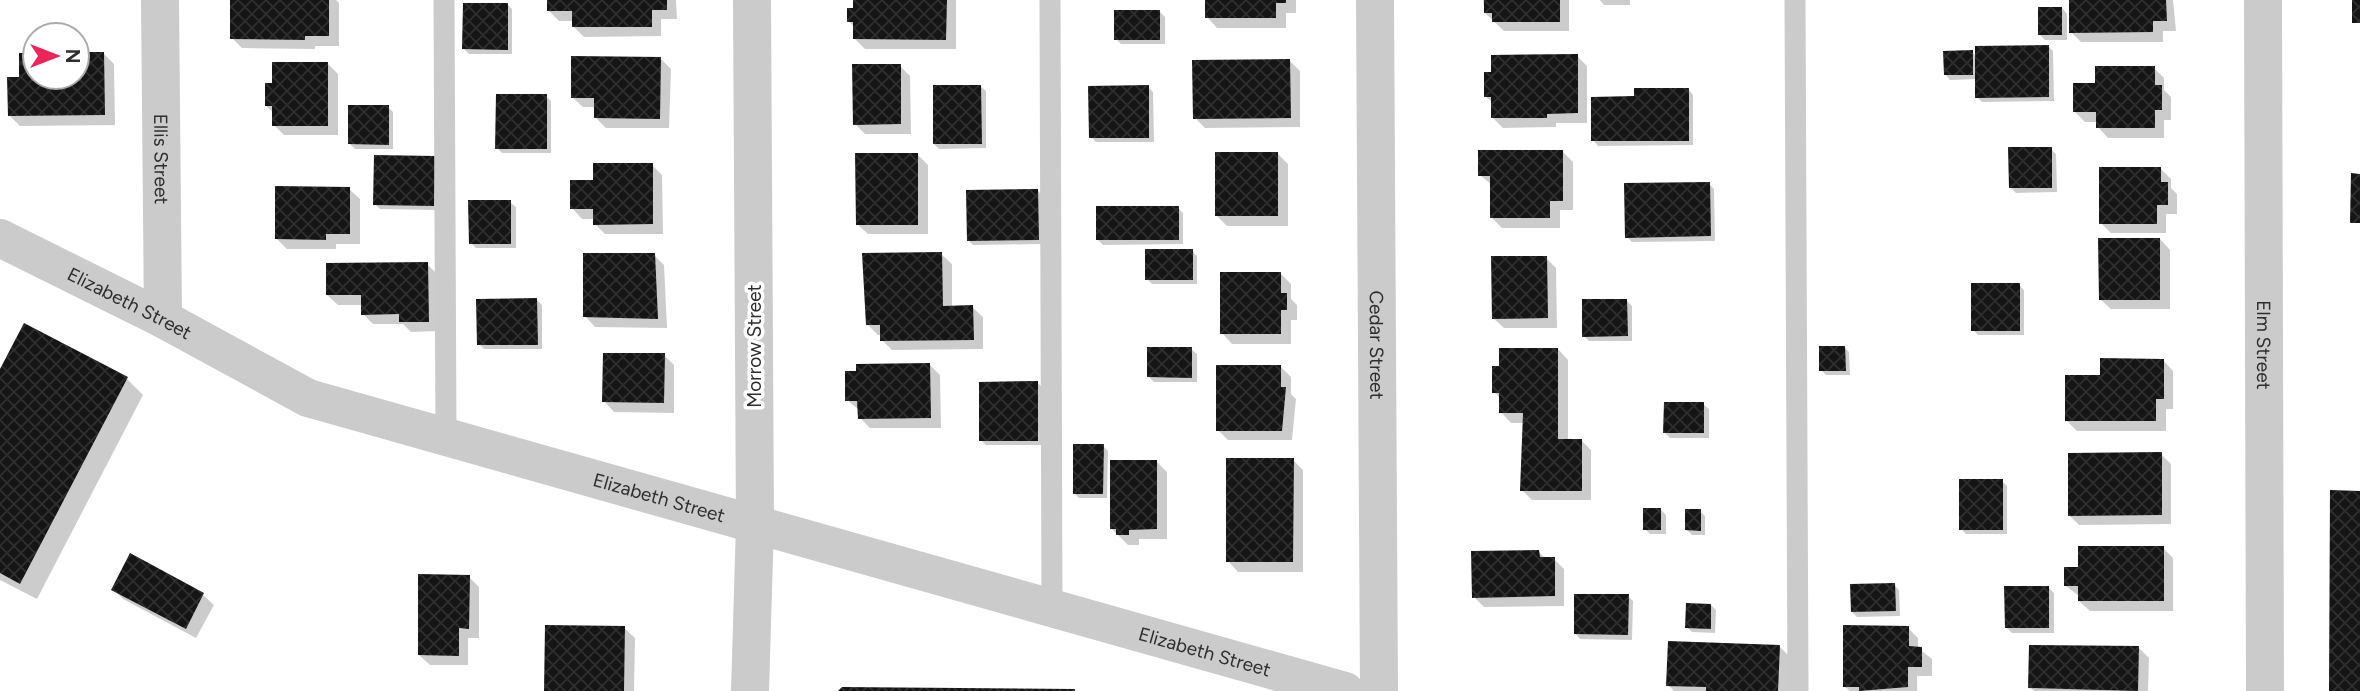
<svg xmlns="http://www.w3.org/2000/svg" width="2360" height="691" font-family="Figtree,sans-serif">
  <defs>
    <pattern id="building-cross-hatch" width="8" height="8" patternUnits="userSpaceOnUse" patternTransform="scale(1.75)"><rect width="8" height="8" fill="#151515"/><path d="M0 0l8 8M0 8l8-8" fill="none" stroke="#2f2f2f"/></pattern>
  </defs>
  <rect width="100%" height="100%" fill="#fff"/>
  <path fill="#0003" d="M232,0H336L339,3V46H315V49L242,48L232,38Z
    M549,0H676L677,19H661V36L584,37L574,27V21H559L549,11Z
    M855,0H956V49H865L855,39V28L849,21L855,10Z
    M1207,0H1296V13H1286V28H1217L1207,17Z
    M1483,0H1569V31H1504L1485,13Z
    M1600,0H1630V5H1604Z
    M2071,0H2173L2176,31H2163V42H2081L2071,32Z
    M507,4L512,9V54H469L464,49Z
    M2062,8L2067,14V40H2045L2040,35Z
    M1160,12L1165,17V44H1121L1116,39Z
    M2048,46L2053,51L2054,101L1982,102L1977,97V79L1950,80L1945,74L1972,52L1977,57Z
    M35,54V77H77V54H104L114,64L115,125L20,126L10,116L21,79Z
    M1577,56L1587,66V123H1556V127L1503,128L1493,118V103L1485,96Z
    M661,59L671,69L669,128H606L596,118V107H583L572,97Z
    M1289,60L1300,71V127L1205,128L1195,118Z
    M328,64L338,74V135H284L274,125V113L266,106L274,85Z
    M900,66L910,76L911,134H865L855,124Z
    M2154,68L2164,78V90L2171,97V120H2164V138H2108L2098,127V122H2085L2074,111L2097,84Z
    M980,86L986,91V148L939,149L934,144Z
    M1148,87L1153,92L1154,142H1096L1091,137Z
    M1688,89L1693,95V145L1598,146L1593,140L1636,98Z
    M546,96L551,101V153H502L497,148Z
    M388,107L393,112V149H355L350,144Z
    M2051,149L2056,154L2057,192L2016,193L2011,188Z
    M1563,152L1573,162V210H1560V228H1502L1492,218V185L1480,175Z
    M917,154L928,165V234H868L857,224Z
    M1278,154L1288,164V226H1227L1217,216Z
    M434,158L439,210L380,209L375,204Z
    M652,165L662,175L663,234H605L595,224V219H582L572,208L595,182Z
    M2160,168L2171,179V188L2177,194V214H2166V233H2111L2101,223Z
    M1709,184L1714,189L1715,241L1632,242L1627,237Z
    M349,189L360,199V244H336V249H287L277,239Z
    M1038,191L1043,196V244L973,245L968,240Z
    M510,202L516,207V248H476L471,243Z
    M1178,208L1183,213V244L1103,245L1098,240Z
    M2160,239L2170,250V309H2111L2100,299Z
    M1192,251L1197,256V284H1152L1147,279Z
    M941,254L952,264V307H972L983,317V349L892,350L882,340V335H878L868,325Z
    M654,255L664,265L667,328L595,327L585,316Z
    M1546,258L1556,268L1557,328H1504L1493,318Z
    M427,264L437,274L438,331L411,332L403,324H373L363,314V305H338L327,295Z
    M1281,274L1291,284V299L1297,305V320H1291V344H1232L1222,333Z
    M2019,285L2024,290V335H1978L1973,330Z
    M537,300L542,305V349H484L479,344Z
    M1627,301L1632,306V341H1589L1584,336Z
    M1844,347L1849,352L1850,375H1826L1821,370Z
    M1191,349L1197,354V382H1154L1149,377Z
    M1558,349L1568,360V440H1581L1591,450V500H1532L1522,490L1524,423H1511L1501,412V399L1494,392Z
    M664,355L674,365V413L614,412L604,401Z
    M2163,360L2173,371V409H2166V431H2077L2067,421L2102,376Z
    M930,365L940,375L941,428H870L860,418L859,410L847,400Z
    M1281,367L1291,377V394L1296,399L1292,440H1228L1218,430Z
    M0,373L126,378L143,395L37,599L0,580Z
    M1038,383L1043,388V445H986L981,440Z
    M1703,404L1709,409V438H1670L1665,433Z
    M1103,446L1108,451L1107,498H1079L1074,493Z
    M2161,454L2171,464V524L2079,525L2069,515Z
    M1293,460L1303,470V572H1238L1228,561Z
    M1157,462L1167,472V539H1139V545H1128L1112,529Z
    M2002,481L2007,486V534H1966L1961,529Z
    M1661,510L1666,515V534H1650L1645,529Z
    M1700,511L1705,516V535H1692L1687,530Z
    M2163,548L2173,558V611H2090L2079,601V596L2066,586L2080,568Z
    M1538,551L1546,559H1554L1564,569V606L1484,607L1474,597Z
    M131,556L203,595L214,605L196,638L123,599L113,589Z
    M469,577L479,587V638H468V665H430L419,655Z
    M1894,585L1899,590L1900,616L1857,617L1852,612Z
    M2049,588L2054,593V633H2012L2007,628Z
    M1628,596L1633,601L1632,640L1580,639L1575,633Z
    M1711,605L1716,610L1715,633L1692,632L1687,627Z
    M624,628L635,638L634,691H547Z
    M1908,628L1918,638V648L1932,659V676H1917V691H1850L1844,686Z
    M1779,646L1789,656L1788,691H1674L1668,685Z
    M2139,648L2149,658L2148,691H2034L2030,687Z"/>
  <path fill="url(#building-cross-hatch)" d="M230,0H329V36H305V40L230,39Z
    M547,0H667V10H652V27H572V11H547Z
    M853,0H947L946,40L853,39V22H847V8H853Z
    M1205,0H1286V3H1276V18H1205Z
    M1484,0H1560V22H1492V13H1484Z
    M2069,0H2166L2167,21H2153V32L2069,33Z
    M2352,0H2360V23H2352Z
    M463,3H508V50L462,49Z
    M2038,7H2062V35H2038Z
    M1114,10H1160V40H1114Z
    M2049,45V97L1975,98V46Z
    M1973,50V75H1944L1943,51Z
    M77,52H104L105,115L8,116L7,77H19V53H35V77H77Z
    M1578,54V113L1547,114V118H1491V97H1484V72H1491V55Z
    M571,56L661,57L660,119L594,118V98H571Z
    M1290,59L1291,118L1193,119L1192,60Z
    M272,62H328V126H272V106H265V83H272Z
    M852,64H901V124L853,125Z
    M2095,66H2155V85H2162V110H2155V128H2096V112H2073V83H2095Z
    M933,85H981L982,144H933Z
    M1149,85V138H1089L1088,86Z
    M1634,88H1689V141H1591V97L1634,96Z
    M496,94H547V149H495Z
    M348,105H389V145L348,144Z
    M2008,147H2052V188H2009Z
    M1478,150H1563V201H1550V218H1490V176H1478Z
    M1215,152H1278V216H1215Z
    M855,153H918V225H856Z
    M374,155L435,156L434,206L373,205Z
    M593,163H653V224L593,225V209H570V180H593Z
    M2099,167H2161V182H2168V205H2157V224H2099Z
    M2351,173L2360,174V223H2350Z
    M1710,182L1711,236L1625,238L1624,183Z
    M275,186L350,187V234H326V240L275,239Z
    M1038,189L1039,240L967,241L966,190Z
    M468,200H511V244H469Z
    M1096,206H1179V240H1096Z
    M2098,238H2160V300H2099Z
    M1145,249H1193V280H1145Z
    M942,252L943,306L973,305L974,340L880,341V325H866L862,253Z
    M583,253H655L658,319L583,317Z
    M1491,256H1547L1548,318L1492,319Z
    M428,262L429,322H399V314L361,315V295H326V263Z
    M1220,272H1281V293H1287V310H1281V334H1220Z
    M1971,283H2020V331H1971Z
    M537,298L538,345H477L476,299Z
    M1582,299H1627L1628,336L1582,337Z
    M24,323L128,377L20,584L0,573V369Z
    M1819,346H1845L1846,371H1819Z
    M1147,347H1192V378L1147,377Z
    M1499,348H1558V439H1582V491H1520L1523,413H1499V393H1492V366H1499Z
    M603,353H665L664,403L602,402Z
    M2100,358L2164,359V399H2156V421H2065V375H2100Z
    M930,363L931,418L858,419L857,401H845V371H856V364Z
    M1216,365H1281V387H1286L1282,431H1216Z
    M1038,381V441H979V382Z
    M1664,402H1704V433H1663Z
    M1073,444H1104L1103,494H1073Z
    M2162,452V515L2068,516V453Z
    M1226,458H1294L1293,562H1226Z
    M1110,460H1157V529L1129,530V535H1116V529H1110Z
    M1959,479H2003V530H1959Z
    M2330,490L2360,491V691H2329Z
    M1643,508H1661V530H1643Z
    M1685,509H1701V531L1685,530Z
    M2078,546H2164V601H2078V586H2064V567H2078Z
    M1539,550L1540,557H1555V596L1472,598L1471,551Z
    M130,553L204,593L186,629L111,590Z
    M418,574L470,575L469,629L459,628V656L418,655Z
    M1895,583L1896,611L1851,612L1850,584Z
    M2004,586H2049V628H2005Z
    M1574,594H1629L1628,635L1574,634Z
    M1686,603L1711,604V629L1685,628Z
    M545,625L625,626L624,691H544Z
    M1843,625L1909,626V646L1922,647V667H1908V687L1859,691V687H1843Z
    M1668,641L1780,645L1778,691H1706V687L1666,686Z
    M2029,645L2139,646L2138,691L2028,688Z
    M842,687L1075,689V691H838Z"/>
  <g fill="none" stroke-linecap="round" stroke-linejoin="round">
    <path stroke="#cbcbcb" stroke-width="21" d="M444,0L446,437
      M1050,0L1052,608
      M1795,0L1798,691"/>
    <g stroke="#cbcbcb" stroke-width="38">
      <path id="s1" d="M160,0L163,319"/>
      <path id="s2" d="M1375,0L1379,691"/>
      <path id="s3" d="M2263,0L2265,691"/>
      <path id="s4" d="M0,238L163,319L308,398L1345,691"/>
      <path d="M750,691L755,524L752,0"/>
    </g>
  </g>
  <g text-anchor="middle" stroke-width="7" stroke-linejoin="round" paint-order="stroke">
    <g font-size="19" fill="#2e2e2e" stroke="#fff">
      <text dy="7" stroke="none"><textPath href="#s1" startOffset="159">Ellis Street</textPath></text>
      <text dy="7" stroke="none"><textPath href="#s4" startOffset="145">Elizabeth Street</textPath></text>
      <text dy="7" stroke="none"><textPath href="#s2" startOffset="345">Cedar Street</textPath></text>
      <text dy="7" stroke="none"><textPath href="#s3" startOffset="345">Elm Street</textPath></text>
      <text transform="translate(754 346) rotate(-90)" y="7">Morrow Street</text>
      <text dy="7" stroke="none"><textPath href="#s4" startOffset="712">Elizabeth Street</textPath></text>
      <text dy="7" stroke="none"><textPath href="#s4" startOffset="1279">Elizabeth Street</textPath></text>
    </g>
  </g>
  <g transform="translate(56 56) rotate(90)"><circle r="33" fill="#ffffff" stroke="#ababab" stroke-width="2"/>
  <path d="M0-5L12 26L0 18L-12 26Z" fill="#f12459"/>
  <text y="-10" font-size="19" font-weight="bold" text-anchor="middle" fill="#2e2e2e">N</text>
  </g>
</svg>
